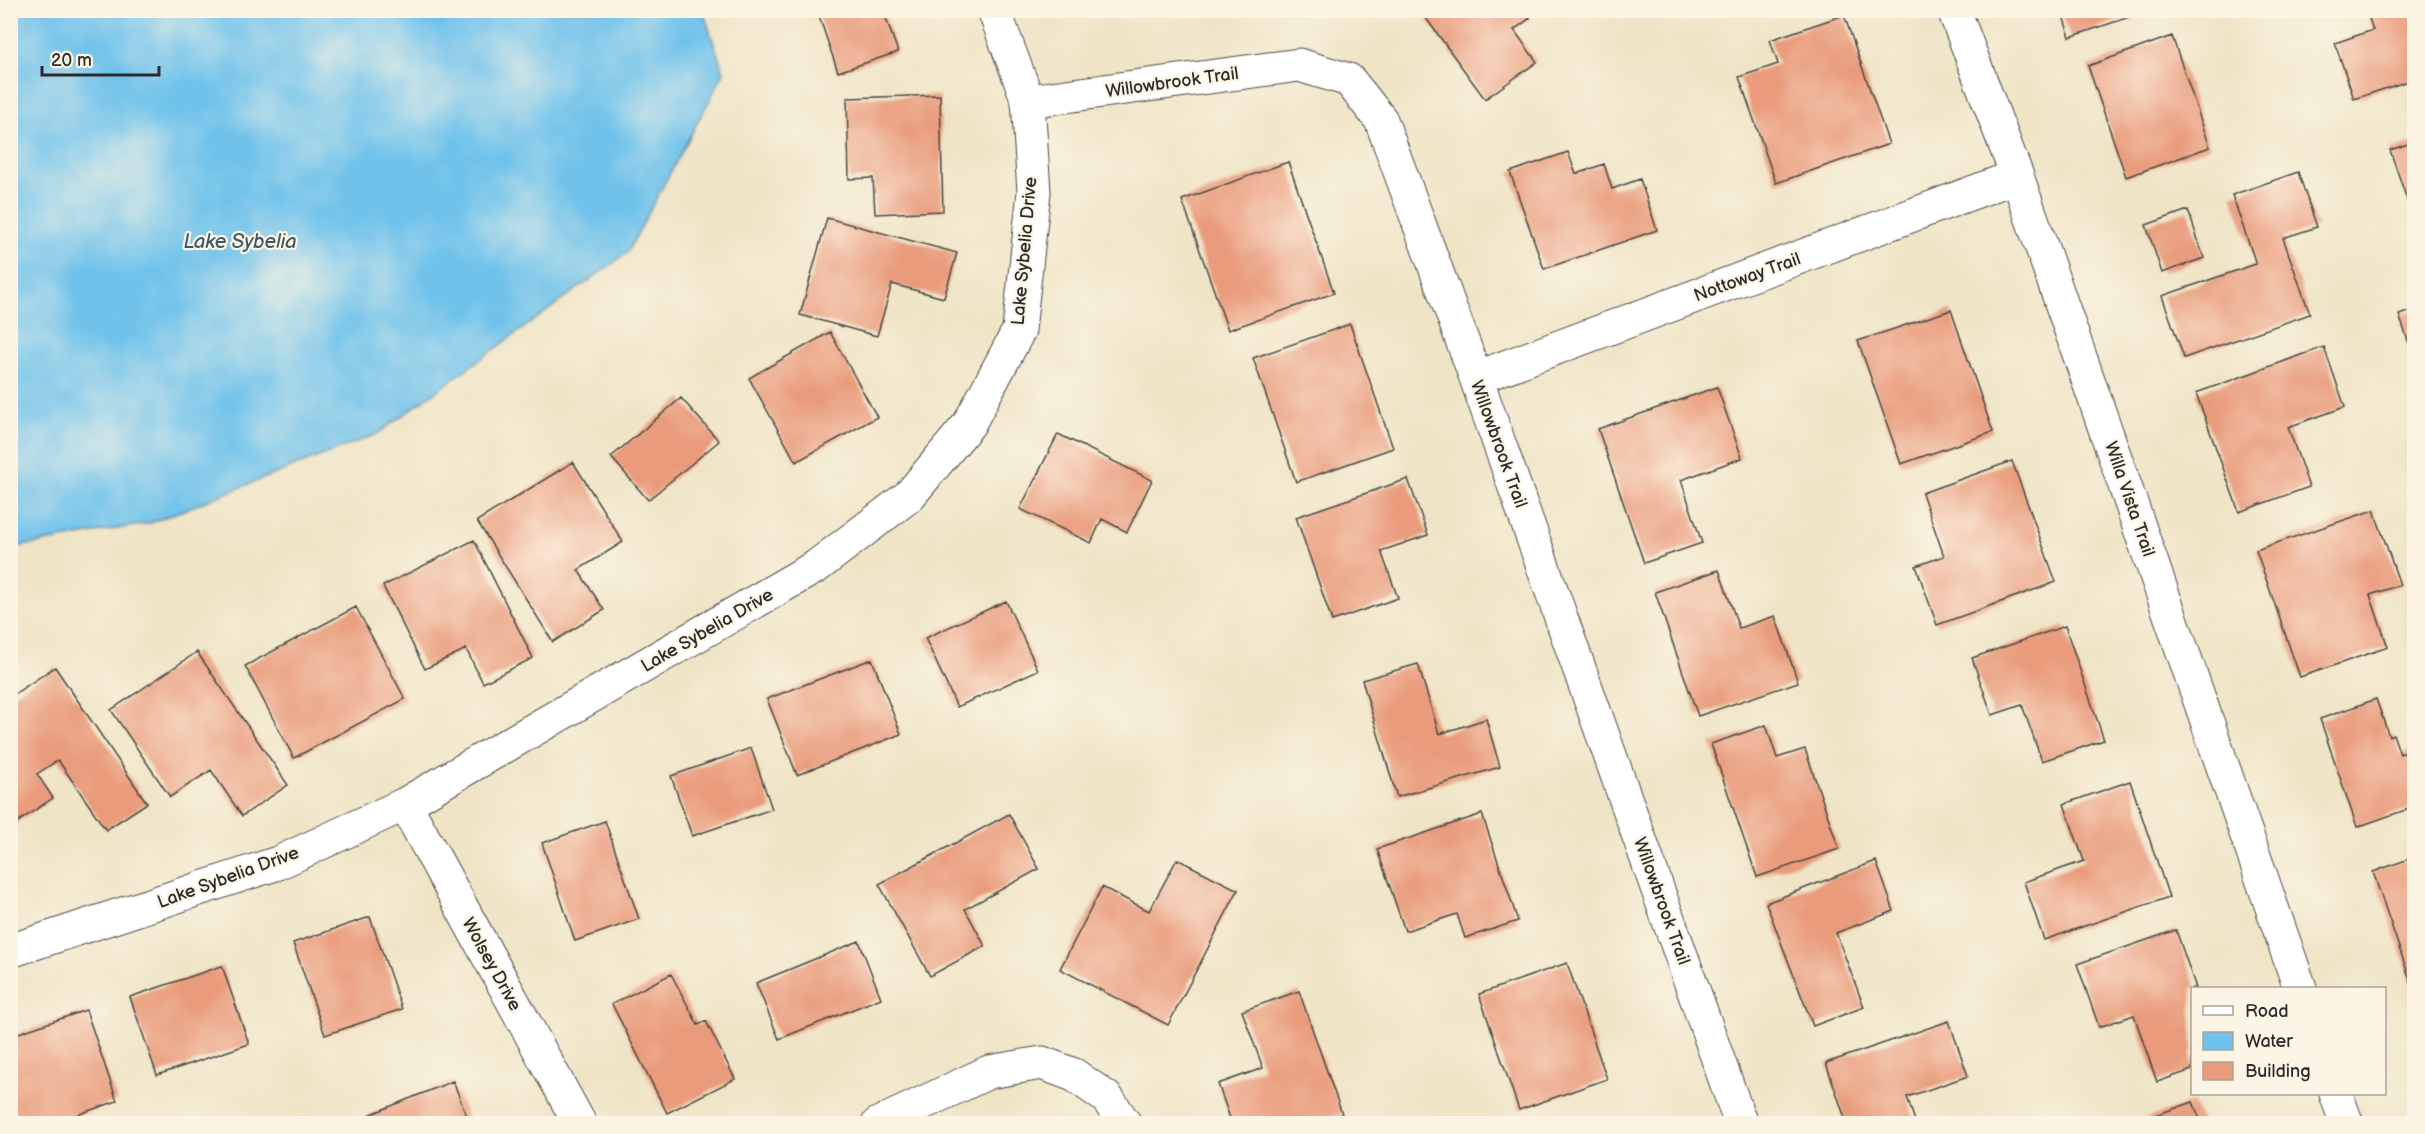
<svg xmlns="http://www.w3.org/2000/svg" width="2425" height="1134" font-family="'Balsamiq Sans',sans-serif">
  <rect width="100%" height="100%" fill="#fcf5e5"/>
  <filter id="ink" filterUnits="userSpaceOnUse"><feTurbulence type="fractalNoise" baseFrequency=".0167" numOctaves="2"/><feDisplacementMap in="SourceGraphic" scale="12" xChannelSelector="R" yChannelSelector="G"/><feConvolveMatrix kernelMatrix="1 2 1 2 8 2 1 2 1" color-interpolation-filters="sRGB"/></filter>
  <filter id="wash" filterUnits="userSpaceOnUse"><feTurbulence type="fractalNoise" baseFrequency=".008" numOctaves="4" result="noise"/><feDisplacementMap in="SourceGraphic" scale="24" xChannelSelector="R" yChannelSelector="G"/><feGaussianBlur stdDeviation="1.35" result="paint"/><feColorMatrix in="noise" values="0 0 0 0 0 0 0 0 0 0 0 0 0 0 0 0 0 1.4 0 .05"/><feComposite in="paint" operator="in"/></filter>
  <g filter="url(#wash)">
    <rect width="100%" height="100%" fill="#efe4c6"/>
    <path fill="#6fc2eb" stroke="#4d768b" stroke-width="1.5" d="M11,10L703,11L724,73L627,253L377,434L150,523L11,548Z"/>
    <g id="blocks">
      <path fill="#e99b7b" d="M817,10H883L898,52L838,72Z
        M1420,10H1525L1530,18L1514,30L1537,62L1485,99Z
        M2061,10H2147V11L2070,37Z
        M2366,10H2414V79L2354,99L2335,43L2373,30Z
        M1844,15L1889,144L1776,183L1739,77L1778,64L1770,40Z
        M2172,36L2210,147L2126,177L2088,66Z
        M940,95L943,211L875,214L873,178L849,179L847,98Z
        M2414,142V220L2390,150Z
        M1568,152L1576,174L1604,164L1612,189L1640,179L1657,230L1544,269L1510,172Z
        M1288,162L1334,293L1228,330L1182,200Z
        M2298,172L2317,227L2283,238L2310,314L2184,358L2162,296L2256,264L2232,195Z
        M2188,210L2204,258L2162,273L2146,225Z
        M827,218L957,253L944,298L892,284L877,336L800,315Z
        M1951,310L1993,432L1901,464L1858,341Z
        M2414,310V358L2399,315Z
        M1350,324L1393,448L1296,482L1253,358Z
        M830,332L877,417L796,462L749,378Z
        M2324,347L2345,407L2288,427L2309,487L2239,512L2196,393Z
        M1717,387L1742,458L1681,480L1702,543L1644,563L1598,429Z
        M681,398L719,441L648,500L611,457Z
        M1058,434L1152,480L1127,532L1102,519L1091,543L1020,509Z
        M2012,461L2056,582L1937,625L1916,566L1944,556L1922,493Z
        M573,462L623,542L578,570L604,610L553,642L477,521Z
        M1408,479L1428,535L1381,551L1398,598L1332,621L1296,517Z
        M2374,510L2400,585L2370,595L2388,647L2300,677L2256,550Z
        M474,540L533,658L483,683L466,649L425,669L383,586Z
        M1719,570L1739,628L1775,616L1798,682L1698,716L1655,592Z
        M1006,601L1038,670L957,707L925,638Z
        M356,607L405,699L294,758L245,666Z
        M2065,626L2104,740L2042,761L2022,705L1992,715L1972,658Z
        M197,652L288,785L242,816L211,770L170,797L111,710Z
        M872,659L901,734L797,775L767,699Z
        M1418,664L1439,734L1486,719L1500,767L1397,797L1362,680Z
        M55,667L147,803L106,830L58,760L37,774L53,798L10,827V697Z
        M2376,699L2389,736L2393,734L2400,754L2414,749V807L2357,827L2320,719Z
        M1766,725L1777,758L1805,749L1839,849L1757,877L1711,744Z
        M751,748L772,809L692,836L671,776Z
        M2130,781L2169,897L2044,940L2024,882L2084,861L2064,804Z
        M1009,814L1039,869L965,909L985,946L930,976L879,884Z
        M1482,814L1518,921L1465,938L1457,914L1405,931L1377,849Z
        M605,821L639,919L575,941L542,843Z
        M2414,857V991L2373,872Z
        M1177,859L1238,890L1168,1025L1060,969L1102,887L1149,911Z
        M1876,861L1894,911L1836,933L1864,1007L1813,1026L1766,903Z
        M370,917L402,1009L325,1035L293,943Z
        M2176,930L2196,988H2192V1070L2157,1082L2134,1015L2099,1027L2077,964Z
        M859,941L881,998L779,1039L756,983Z
        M1567,963L1607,1079L1519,1110L1479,994Z
        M222,966L249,1044L157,1075L130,997Z
        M671,974L698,1025L706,1021L735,1079L667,1113L612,1004Z
        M1299,991L1342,1114L1314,1124H1232L1218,1084L1263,1068L1242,1011Z
        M86,1010L117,1101L51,1124H16L10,1106V1036Z
        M1949,1021L1968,1076L1907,1097L1916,1124H1847L1826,1063Z
        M453,1081L470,1124H372L369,1115Z
        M2193,1102L2202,1124H2133V1123Z"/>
    </g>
  </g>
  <g filter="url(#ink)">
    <use href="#blocks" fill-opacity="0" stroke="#484742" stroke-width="1.5"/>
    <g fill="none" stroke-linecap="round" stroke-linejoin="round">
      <defs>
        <path id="minor" d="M1954,10L2017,176L2300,988
          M1028,101L1299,65L1349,80L1381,120L1476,378L1741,1124
          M1476,378L2017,176
          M405,804L580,1124
          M10,951L278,863L405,804L817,566L909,496L969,424L1019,330L1034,192L1028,101L994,10
          M2336,1094L2347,1124
          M878,1124L989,1072L1042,1063L1074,1075L1107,1098L1125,1124"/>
      </defs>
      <use href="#minor" stroke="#484742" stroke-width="35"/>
      <use href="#minor" stroke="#fff" stroke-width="33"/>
    </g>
  </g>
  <g text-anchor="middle" stroke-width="4.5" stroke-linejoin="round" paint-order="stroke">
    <g font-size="18" fill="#2b2b2b" stroke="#fcf5e5">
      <text transform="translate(1172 82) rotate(-8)" y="6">Willowbrook Trail</text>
      <text transform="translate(1024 251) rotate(-85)" y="6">Lake Sybelia Drive</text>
      <text transform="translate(1747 277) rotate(-20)" y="6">Nottoway Trail</text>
      <text transform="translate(1499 444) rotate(70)" y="6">Willowbrook Trail</text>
      <text transform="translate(2130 499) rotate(71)" y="6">Willa Vista Trail</text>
      <text transform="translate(707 630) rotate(-30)" y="6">Lake Sybelia Drive</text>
      <text transform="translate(228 877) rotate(-20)" y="6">Lake Sybelia Drive</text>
      <text transform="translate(1662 901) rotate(70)" y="6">Willowbrook Trail</text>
      <text transform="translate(492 964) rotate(61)" y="6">Wolsey Drive</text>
    </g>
    <g font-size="20" font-style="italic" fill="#3f5865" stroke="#fcf5e5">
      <text x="240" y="248">Lake Sybelia</text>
    </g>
  </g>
  <rect width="2425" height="1134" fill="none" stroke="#fcf5e5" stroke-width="36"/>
  <rect x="2191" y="987" width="195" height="108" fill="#fcf5e5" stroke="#a8a49b" stroke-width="1.5"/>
  <rect x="2203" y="1006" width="30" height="9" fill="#ffffff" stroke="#a8a49b" stroke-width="1.5"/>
  <text x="2245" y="1017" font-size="18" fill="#2b2b2b">Road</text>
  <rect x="2203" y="1032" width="30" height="18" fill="#6fc2eb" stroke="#a8a49b" stroke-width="1.5"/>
  <text x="2245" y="1047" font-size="18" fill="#2b2b2b">Water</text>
  <rect x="2203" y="1062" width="30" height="18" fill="#e99b7b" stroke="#a8a49b" stroke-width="1.5"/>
  <text x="2245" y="1077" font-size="18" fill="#2b2b2b">Building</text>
  <path d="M42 66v9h117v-9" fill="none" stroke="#2b2b2b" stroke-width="3"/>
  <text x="51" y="66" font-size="18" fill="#2b2b2b" stroke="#fcf5e5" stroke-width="4.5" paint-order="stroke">20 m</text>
</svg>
